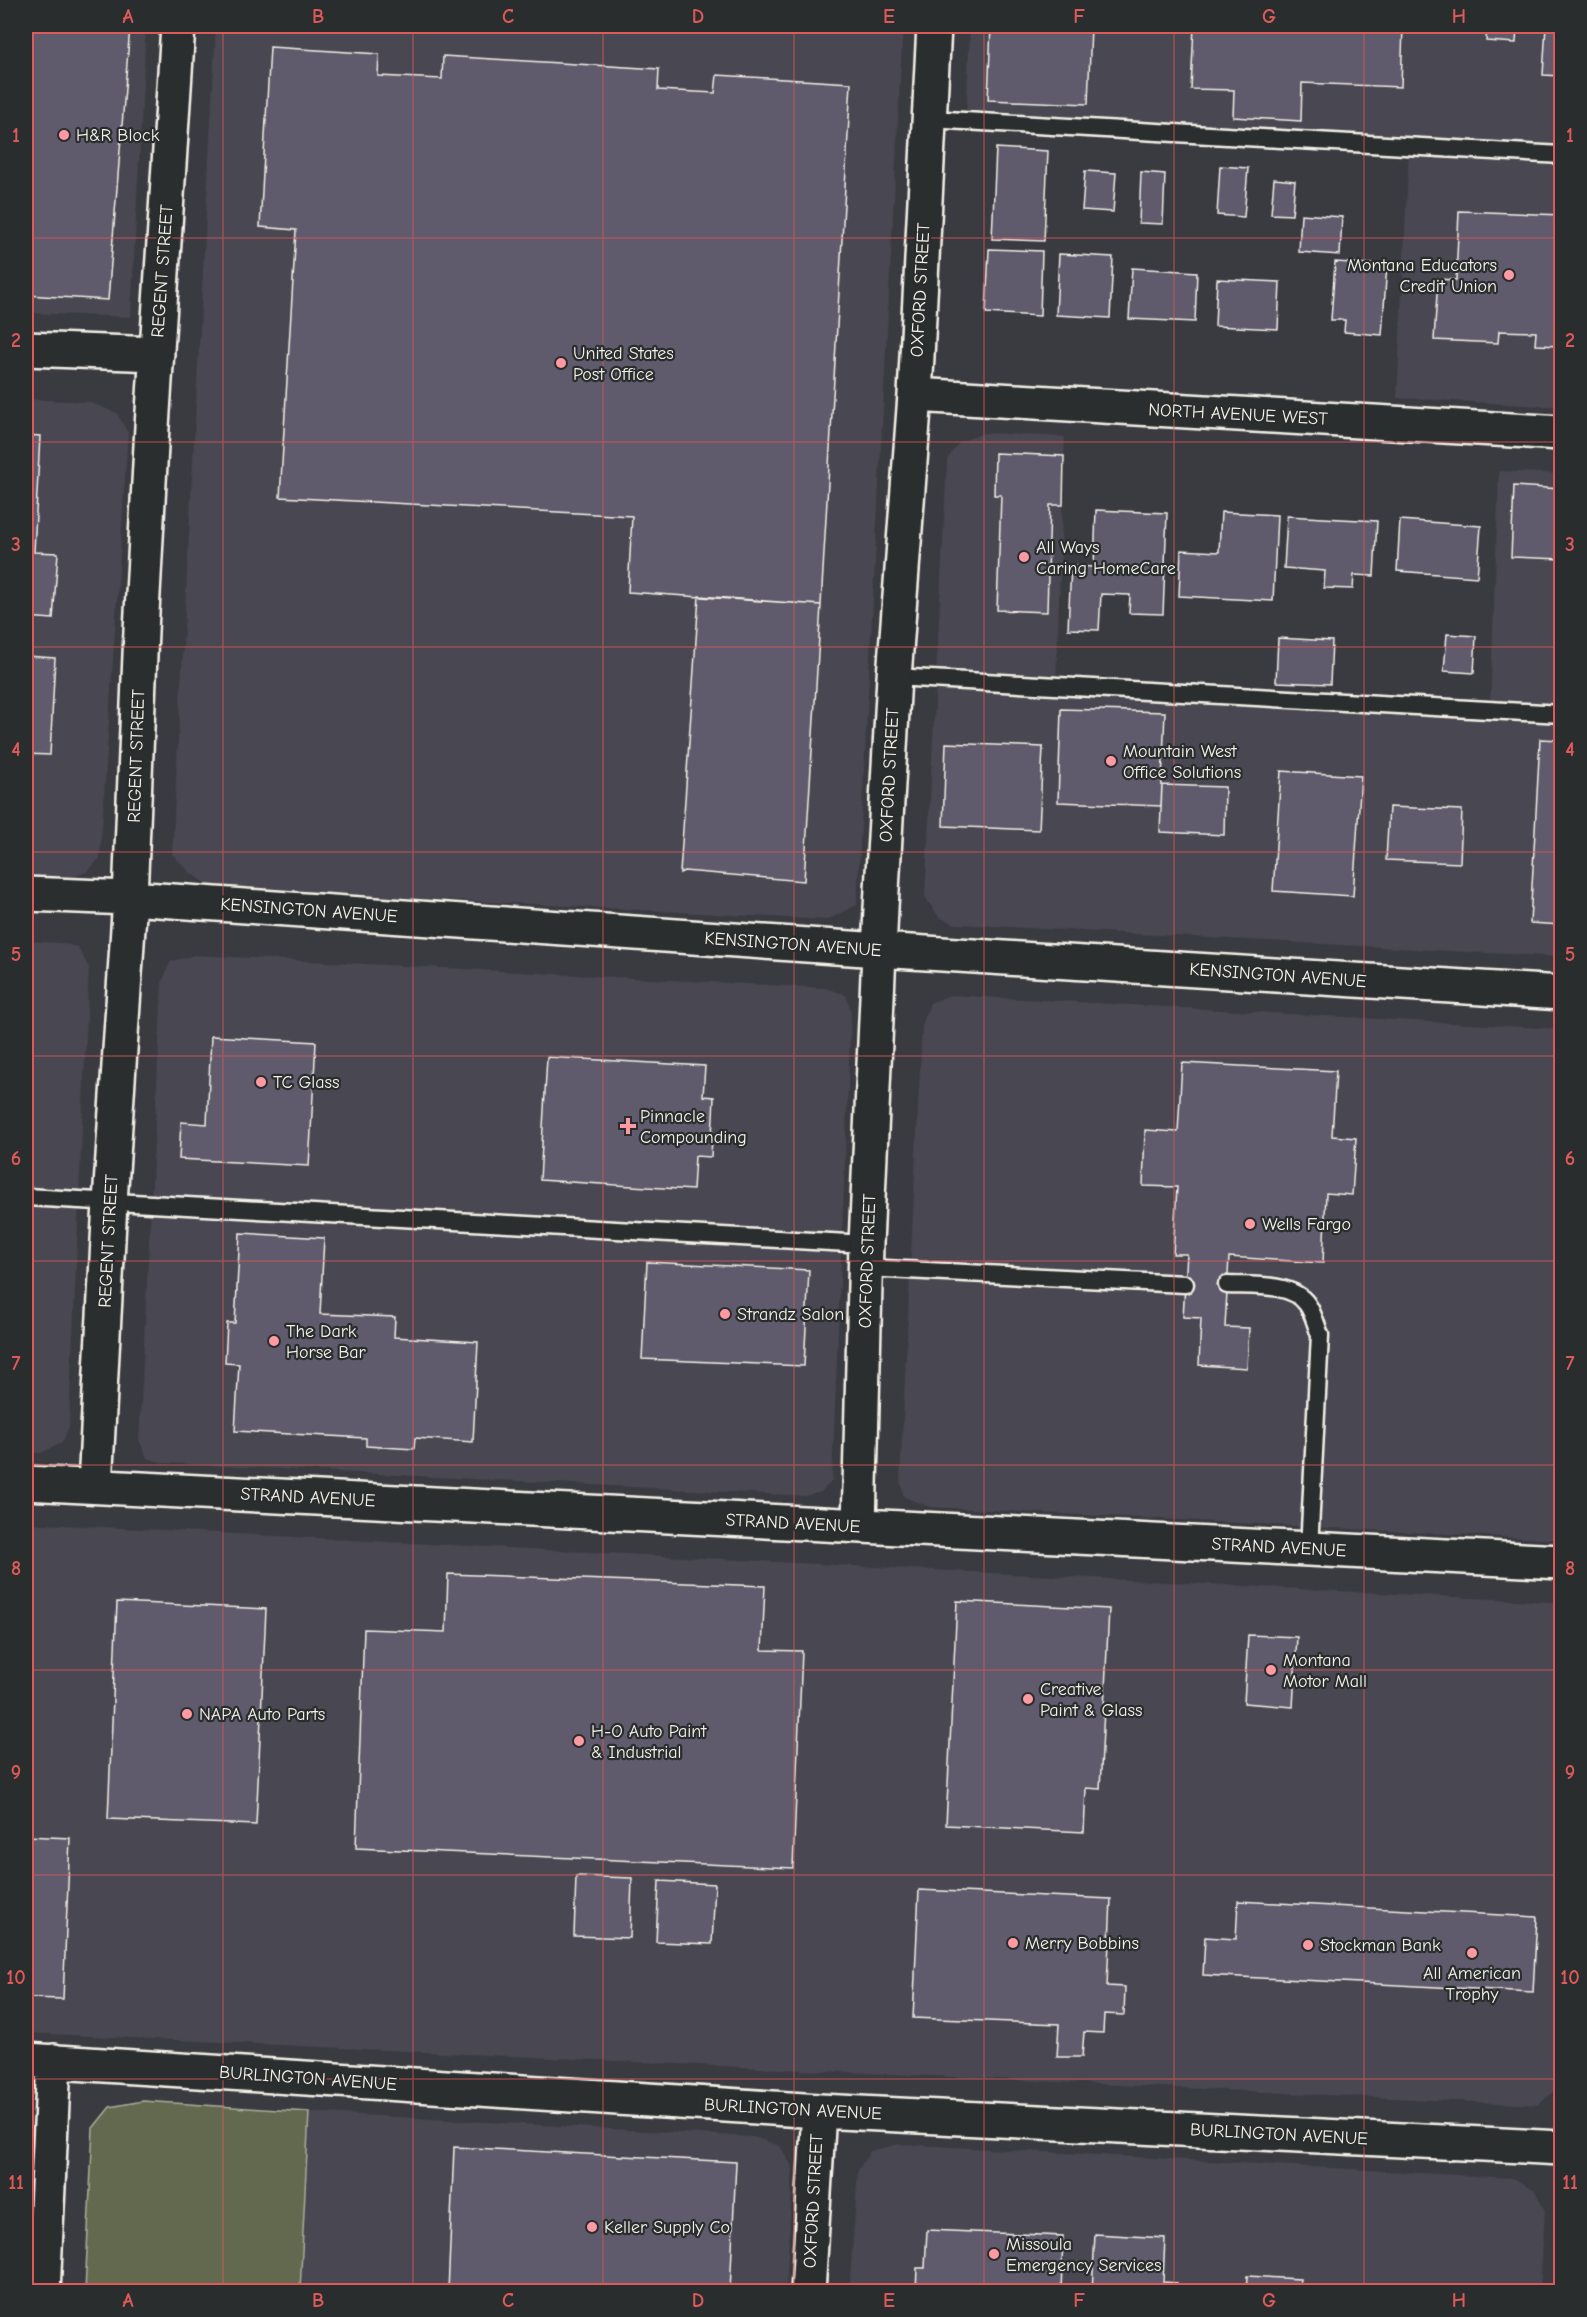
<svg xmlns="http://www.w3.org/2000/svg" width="1587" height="2317" font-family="'Comic Neue',sans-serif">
  <rect width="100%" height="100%" fill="#3a3a41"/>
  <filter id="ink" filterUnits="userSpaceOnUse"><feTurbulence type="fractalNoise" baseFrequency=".0167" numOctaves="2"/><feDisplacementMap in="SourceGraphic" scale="12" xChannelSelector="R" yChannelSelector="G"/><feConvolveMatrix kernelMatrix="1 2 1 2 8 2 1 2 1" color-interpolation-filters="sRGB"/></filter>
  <g filter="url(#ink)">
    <path fill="#484751" d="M26,26H146L131,317L26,313Z
      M216,26H903L857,905L827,920L211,887L193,875L172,854Z
      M970,26H1561V407L1397,398L1409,146L966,122Z
      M26,399L89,402L117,413L128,433L100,858L88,871L73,878L26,875Z
      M984,433L1065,437L1056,686L1490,710L1499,471L1561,474V957L955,924L939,917L925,897L947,460L959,442Z
      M26,941L61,943L78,947L89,968L69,1427L62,1443L41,1453L26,1452Z
      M194,955L826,988L846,995L851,1012L832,1481L821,1492L806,1496L163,1463L147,1458L139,1440L162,983L170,962Z
      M950,995L1561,1029V1540L930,1507L904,1497L900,1480L922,1026L930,1003Z
      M26,1523L1553,1602L1562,1606V1997L1556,2090L1538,2105L26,2033Z
      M26,2108L28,2110L33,2127L26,2242Z
      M309,2112L754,2137L780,2146L793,2168L786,2291L300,2292Z
      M899,2144L1512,2178L1534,2189L1545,2211L1540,2291L849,2292L858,2170L870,2151Z"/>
    <path fill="#64694f" stroke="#acad9c" stroke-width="1.5" d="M143,2101L309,2112L300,2291H85L93,2128L110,2107Z"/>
    <path fill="#5e5a6c" stroke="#f4f1e8" stroke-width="1.5" d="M26,26H130L108,300L26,295Z
      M991,26H1091L1088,104L988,100Z
      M1194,26H1403L1401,87L1302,83L1301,121L1233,117L1234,90L1191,89Z
      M1487,26H1517L1516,43L1486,41Z
      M1546,26H1562V76L1543,75Z
      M270,47L379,54L378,76L442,79L443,56L659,69L658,90L715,93L717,75L851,83L821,605L628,592L632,516L280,497L296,230L260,227Z
      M996,148L1048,151L1044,241L992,239Z
      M1220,166L1248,168L1244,217L1217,215Z
      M1085,171L1116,173L1113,212L1082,210Z
      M1141,172L1165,174L1163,224L1139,223Z
      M1274,179L1295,181L1292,215L1271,214Z
      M1459,211L1562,215L1560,272H1562V346L1535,345L1536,332L1499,331L1498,343L1434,340L1438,279L1456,280Z
      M1301,214L1342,217L1340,255L1299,252Z
      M989,249L1042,251L1040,316L986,313Z
      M1059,254L1113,257L1110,318L1056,315Z
      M1335,262L1387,265L1382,335L1344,332L1345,320H1331Z
      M1132,268L1197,272L1195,322L1129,319Z
      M1217,279L1280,282L1278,329L1215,326Z
      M26,435L40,436L34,552L58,553L53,619L26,617Z
      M995,453L1064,456L1063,505H1050L1047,612L997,610L1001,495H994Z
      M1514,486L1562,489V559L1511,557Z
      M1096,510L1167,513L1163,614L1129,613L1130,595L1101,594L1099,630L1068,629L1071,566L1094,567Z
      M1221,512L1277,515L1273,601L1179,596L1181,550L1219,552Z
      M1287,516L1377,521L1374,576L1354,575L1353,589L1324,588L1325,571L1284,568Z
      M1400,520L1481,526L1477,577L1397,571Z
      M699,596L821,605L804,881L684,871L680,873Z
      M1447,634L1476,636L1474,673L1444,671Z
      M1278,638L1332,641L1330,684L1276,682Z
      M26,656L55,658L50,755L26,754Z
      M1061,709L1165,712L1161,806L1058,802Z
      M1540,739L1562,740V925L1530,923Z
      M946,743L1043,747L1039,830L943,826Z
      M1281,771L1361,776L1353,896L1273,891Z
      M1162,785L1225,787L1224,835L1160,832Z
      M1389,807L1462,810L1460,863L1386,860Z
      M211,1036L316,1042L309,1166L179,1159L181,1122L207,1124Z
      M547,1057L705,1066L703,1096L714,1097L711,1157L695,1156L693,1190L540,1180Z
      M1182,1063L1336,1071L1332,1136L1356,1138L1352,1195L1326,1193L1323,1263L1229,1257L1225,1327L1249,1328L1247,1368L1199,1365L1201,1318L1183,1317L1187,1254H1173L1177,1187L1143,1186L1145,1130L1178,1132Z
      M240,1233L324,1238L320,1314L395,1317L394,1337L478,1342L473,1442L415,1438L414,1449L366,1446V1438L235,1431L239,1364L225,1363L227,1323H235Z
      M647,1262L809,1270L804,1366L642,1359Z
      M448,1574L765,1586L762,1650L802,1651L793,1868L356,1848L364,1629L446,1632Z
      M957,1601L1109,1609L1100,1789L1086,1788L1084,1832L946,1825Z
      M117,1602L266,1609L256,1825L108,1819Z
      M1248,1635L1297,1637L1293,1707L1244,1703Z
      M26,1836L70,1838L63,1999L26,1998Z
      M576,1876L632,1878L630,1938L574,1936Z
      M659,1881L715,1884L712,1944L656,1942Z
      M919,1890L1111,1899L1107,1986L1125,1987L1124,2015L1104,2014L1103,2033L1084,2032L1082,2057H1057L1059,2024L913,2018Z
      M1238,1901L1537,1917L1533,1992L1203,1975L1205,1937L1236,1939Z
      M454,2147L736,2162L730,2292H448Z
      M927,2230L1063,2236L1061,2292H916L917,2268H925Z
      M1095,2234L1165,2238L1163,2282L1177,2283V2292H1092Z
      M1247,2276L1300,2279L1299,2292H1246Z"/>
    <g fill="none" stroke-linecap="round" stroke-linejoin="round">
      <defs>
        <path id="service" d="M929,119L1562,155
          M894,677L1562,714
          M26,1197L866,1244
          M866,1268L1185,1284
          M1227,1285C1251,1286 1292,1282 1307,1304C1313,1312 1316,1325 1320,1335L1309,1549"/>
        <path id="minor" d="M26,349L157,354
          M915,395L1562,433
          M26,894L130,898L879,950L1562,993
          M26,1483L1562,1562
          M95,1486L110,1202L130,898L141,631L152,427L178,26
          M859,1526L866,1244L881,908L894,677L915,395L934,26
          M26,2060L819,2111L1562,2148
          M43,2292L54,2061
          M808,2292L819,2111"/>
      </defs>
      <use href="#service" stroke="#f4f1e8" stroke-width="21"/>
      <use href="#minor" stroke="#f4f1e8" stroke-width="38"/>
      <use href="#service" stroke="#2a2d2e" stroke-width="16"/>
      <use href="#minor" stroke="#2a2d2e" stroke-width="33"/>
    </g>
  </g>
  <path fill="none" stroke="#de5a58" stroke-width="1.5" stroke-opacity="0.55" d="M223,26V2292M413,26V2292M603,26V2292M794,26V2292M984,26V2292M1174,26V2292M1364,26V2292M26,238H1562M26,442H1562M26,647H1562M26,852H1562M26,1056H1562M26,1261H1562M26,1465H1562M26,1670H1562M26,1875H1562M26,2079H1562"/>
  <g fill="#ff9aa2" stroke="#2a2d2e" stroke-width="2">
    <circle cx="64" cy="135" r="6"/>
    <circle cx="1509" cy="275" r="6"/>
    <circle cx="561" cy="363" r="6"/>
    <circle cx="1024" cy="557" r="6"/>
    <circle cx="1111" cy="761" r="6"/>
    <circle cx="261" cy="1082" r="6"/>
    <path d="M625 1117h6v6h6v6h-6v6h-6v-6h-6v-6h6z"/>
    <circle cx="1250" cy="1224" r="6"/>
    <circle cx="725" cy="1314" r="6"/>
    <circle cx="274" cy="1341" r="6"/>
    <circle cx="1271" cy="1670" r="6"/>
    <circle cx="1028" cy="1699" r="6"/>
    <circle cx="187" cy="1714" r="6"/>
    <circle cx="579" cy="1741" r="6"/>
    <circle cx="1013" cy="1943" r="6"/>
    <circle cx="1308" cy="1945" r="6"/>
    <circle cx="1472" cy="1953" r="6"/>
    <circle cx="592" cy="2227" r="6"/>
    <circle cx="994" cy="2254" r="6"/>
  </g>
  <g text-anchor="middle" stroke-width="4.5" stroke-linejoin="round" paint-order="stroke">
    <g font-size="18" fill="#f4f1e8" stroke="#2a2d2e" text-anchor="start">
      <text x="76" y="141">H&amp;R Block</text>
      <text x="1497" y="271" text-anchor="end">Montana Educators<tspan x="1497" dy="21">Credit Union</tspan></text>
      <text x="573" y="359">United States<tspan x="573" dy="21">Post Office</tspan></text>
      <text x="1036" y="553">All Ways<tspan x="1036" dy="21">Caring HomeCare</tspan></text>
      <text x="1123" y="757">Mountain West<tspan x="1123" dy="21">Office Solutions</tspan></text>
      <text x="273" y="1088">TC Glass</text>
      <text x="640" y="1122">Pinnacle<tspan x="640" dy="21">Compounding</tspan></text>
      <text x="1262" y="1230">Wells Fargo</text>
      <text x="737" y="1320">Strandz Salon</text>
      <text x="286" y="1337">The Dark<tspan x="286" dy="21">Horse Bar</tspan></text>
      <text x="1283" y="1666">Montana<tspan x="1283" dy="21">Motor Mall</tspan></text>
      <text x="1040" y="1695">Creative<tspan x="1040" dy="21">Paint &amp; Glass</tspan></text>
      <text x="199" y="1720">NAPA Auto Parts</text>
      <text x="591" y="1737">H-O Auto Paint<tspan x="591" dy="21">&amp; Industrial</tspan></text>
      <text x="1025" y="1949">Merry Bobbins</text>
      <text x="1320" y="1951">Stockman Bank</text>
      <text x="1472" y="1979" text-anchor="middle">All American<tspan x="1472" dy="21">Trophy</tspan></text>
      <text x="604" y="2233">Keller Supply Co</text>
      <text x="1006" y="2250">Missoula<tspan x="1006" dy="21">Emergency Services</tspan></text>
    </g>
    <g font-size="18" fill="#f4f1e8" stroke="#2a2d2e">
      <text transform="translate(162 271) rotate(-86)" y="6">REGENT STREET</text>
      <text transform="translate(920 290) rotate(-87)" y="6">OXFORD STREET</text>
      <text transform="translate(1238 414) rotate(3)" y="6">NORTH AVENUE WEST</text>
      <text transform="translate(136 756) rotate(-88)" y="6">REGENT STREET</text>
      <text transform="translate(889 775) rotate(-87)" y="6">OXFORD STREET</text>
      <text transform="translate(309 910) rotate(4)" y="6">KENSINGTON AVENUE</text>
      <text transform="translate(793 944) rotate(4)" y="6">KENSINGTON AVENUE</text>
      <text transform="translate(1278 975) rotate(4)" y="6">KENSINGTON AVENUE</text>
      <text transform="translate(108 1241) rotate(-87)" y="6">REGENT STREET</text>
      <text transform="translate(867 1261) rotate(-88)" y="6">OXFORD STREET</text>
      <text transform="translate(308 1497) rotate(3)" y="6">STRAND AVENUE</text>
      <text transform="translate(793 1523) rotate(3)" y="6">STRAND AVENUE</text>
      <text transform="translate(1279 1547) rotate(3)" y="6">STRAND AVENUE</text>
      <text transform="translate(308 2078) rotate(4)" y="6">BURLINGTON AVENUE</text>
      <text transform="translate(793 2109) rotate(3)" y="6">BURLINGTON AVENUE</text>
      <text transform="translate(1279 2134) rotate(3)" y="6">BURLINGTON AVENUE</text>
      <text transform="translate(813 2201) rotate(-87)" y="6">OXFORD STREET</text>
    </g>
  </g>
  <rect width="1587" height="2317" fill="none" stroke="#2a2d2e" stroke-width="66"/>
  <rect x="33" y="33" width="1521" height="2251" fill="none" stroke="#de5a58" stroke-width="2"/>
  <g font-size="20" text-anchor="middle" font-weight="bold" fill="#de5a58">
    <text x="128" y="23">A</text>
    <text x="318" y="23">B</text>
    <text x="508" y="23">C</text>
    <text x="698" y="23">D</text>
    <text x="889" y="23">E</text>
    <text x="1079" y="23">F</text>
    <text x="1269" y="23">G</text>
    <text x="1459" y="23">H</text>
    <text x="16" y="142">1</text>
    <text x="1570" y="142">1</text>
    <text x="16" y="347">2</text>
    <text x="1570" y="347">2</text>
    <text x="16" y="551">3</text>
    <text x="1570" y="551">3</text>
    <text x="16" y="756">4</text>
    <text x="1570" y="756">4</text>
    <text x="16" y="961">5</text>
    <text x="1570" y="961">5</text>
    <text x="16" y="1165">6</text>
    <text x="1570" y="1165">6</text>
    <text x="16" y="1370">7</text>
    <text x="1570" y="1370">7</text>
    <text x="16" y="1575">8</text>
    <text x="1570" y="1575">8</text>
    <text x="16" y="1779">9</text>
    <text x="1570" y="1779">9</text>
    <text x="16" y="1984">10</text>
    <text x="1570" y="1984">10</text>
    <text x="16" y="2189">11</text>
    <text x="1570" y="2189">11</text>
    <text x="128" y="2307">A</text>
    <text x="318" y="2307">B</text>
    <text x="508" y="2307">C</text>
    <text x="698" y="2307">D</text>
    <text x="889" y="2307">E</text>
    <text x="1079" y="2307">F</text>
    <text x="1269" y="2307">G</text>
    <text x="1459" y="2307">H</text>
  </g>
</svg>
